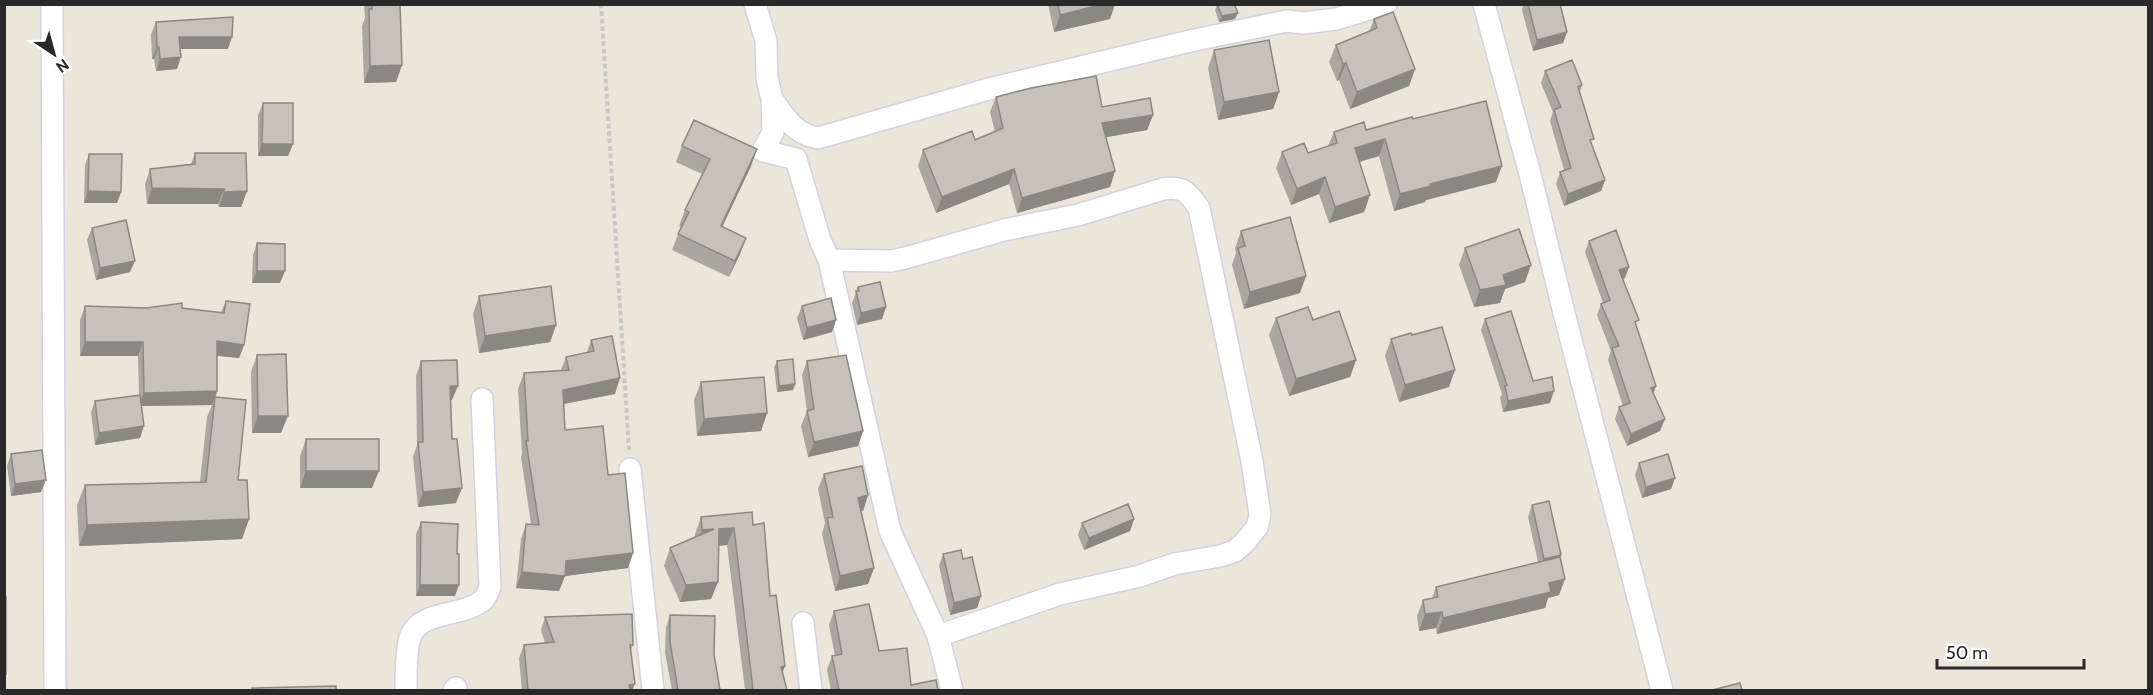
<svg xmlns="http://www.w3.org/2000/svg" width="2153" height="695" font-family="Cabin,sans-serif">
  <rect width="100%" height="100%" fill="#ebe5da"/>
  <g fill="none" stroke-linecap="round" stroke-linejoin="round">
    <defs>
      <path id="minor" d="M52,4L55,690
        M755,4L766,41L767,78L772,99L773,132L763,151L796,159L820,240L829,260L890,531L938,636L952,690
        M1484,4L1531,178L1563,309L1662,690
        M772,99C785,117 794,134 818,138L985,90L1190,41L1287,21L1304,23L1336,19L1386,4
        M829,260L891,261L905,258L1004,230L1078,215L1163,189C1183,186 1188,192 1199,208L1252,461L1260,515L1257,527L1246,541L1235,551L1220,556L1174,564L1140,576L1060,594L938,636
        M630,469L653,690
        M803,623L811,690
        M406,690C406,679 406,645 411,635C421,610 466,617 484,599C487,597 488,591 490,587L482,399
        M454,690L456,688"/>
    </defs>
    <use href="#minor" stroke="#d0d2e2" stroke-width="24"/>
    <path stroke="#c7c7c7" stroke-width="4" stroke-dasharray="4.5 3" stroke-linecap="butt" d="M601,4L629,450"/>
    <use href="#minor" stroke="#fff" stroke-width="21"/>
  </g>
  <path fill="#aaa7a0" d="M364,4H400L402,65L396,82L364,83L362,26L365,18Z
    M1048,4H1115L1110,19L1054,32Z
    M1217,4H1234L1235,19L1219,22L1215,10Z
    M1523,4H1560L1567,32L1563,43L1533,51L1522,10Z
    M1374,19L1415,69L1409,86L1350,109L1339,80L1337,81L1329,62L1336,45L1369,32Z
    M156,22L228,49H180L177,69L156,71L154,59H152L151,34Z
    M1214,50L1279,92L1273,109L1218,120L1208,68Z
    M1545,71L1582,85L1580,92L1592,145L1605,180L1601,191L1564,206L1556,184L1560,172L1564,170L1550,121L1553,112L1541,83Z
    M996,97L1102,107L1153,115L1147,130L1106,137L1115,171L1110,187L1017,213L1009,184L936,213L918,166L923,150L975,140L995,132L990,112Z
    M263,103L293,144L288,156H258V115Z
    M1413,119L1496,182L1426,200L1425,202L1394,211L1379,156L1359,162L1370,195L1364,212L1329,223L1319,194L1291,205L1276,168L1282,152L1308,153L1328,146L1334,132L1366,130Z
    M682,146L751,166L722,227L746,238L740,254L729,277L672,250L681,227L679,226L685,210L702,174L676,162Z
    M195,153L247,191L241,207H219L218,204H147L145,184L150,169L191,164Z
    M89,154L121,192L117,203H84L85,165Z
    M92,228L130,272L96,280L87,240Z
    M1241,231L1300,293L1244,309L1232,265L1236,253L1235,248Z
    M1589,241L1625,278L1622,279L1637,327L1653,394L1660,431L1627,446L1615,419L1619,407L1623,406L1608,360L1611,351L1597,315L1601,304L1603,303L1585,252Z
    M257,243L280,283H252L253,255Z
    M1465,248L1525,282L1505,289L1500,303L1474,307L1459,265Z
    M858,287L886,307L882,319L857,325L852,303Z
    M479,296L556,325L550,342L479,353L473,314Z
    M226,301L244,345L239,358L217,356V391L216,397L249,519L242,539L79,546L77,505L85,485L200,482L207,417L212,405L141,406L140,438L95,445L91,412L95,401L139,395L138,356H80V320L85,306L182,308L221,312Z
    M802,306L836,320L832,332L803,340L797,318Z
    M1276,318L1313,320L1356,360L1350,377L1289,396L1269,335Z
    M1485,319L1533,381L1550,403L1503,412L1500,398L1502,394L1481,330Z
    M1412,335L1449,387L1399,402L1385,356L1391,339Z
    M591,340L615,394L564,404L565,430L608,475L633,553L628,568L565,576L559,591L516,588L521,539L526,524H531L521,457L522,453L518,389L524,373L561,370L566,357L587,352Z
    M257,355L281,433H252L251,372Z
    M421,361L452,400H451L452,439L456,503L418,507L413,457L417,445L416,376Z
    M777,361L795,384L793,390L777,392L774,367Z
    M807,361L863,431L858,446L808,457L801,426L807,411L802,375Z
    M701,382L767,413L761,431L697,436L694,400Z
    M306,439L372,488H300V456Z
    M11,454L41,492L11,496L7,466Z
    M1639,463L1675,478L1671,489L1642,498L1635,475Z
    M824,474L868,495L863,511H861L874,568L868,584L835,591L822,534L825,523L818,489Z
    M1532,505L1560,558L1559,595L1548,598L1545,608L1437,634L1436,628L1419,631L1417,616L1423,600L1432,598L1436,587L1538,562L1528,517Z
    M701,517L753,525L770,596L782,674L787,690H745L727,545L719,546L718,582L711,599L680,602L664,566L670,548L695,537V534Z
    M1134,519L1130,531L1084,550L1078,535L1082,523Z
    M421,522L455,596H416V534Z
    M943,554L963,559L981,596L977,608L950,615L939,566Z
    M834,611L879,651L911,685L938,690H831L827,670L832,656H835L829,625Z
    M670,615L714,654L720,690H672L665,653L666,627Z
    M545,617L633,645L631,650L632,690H522L519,658L524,645L545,643L541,630Z"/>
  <path fill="#8b8882" d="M1104,4H1115L1110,19L1054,32L1060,15Z
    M1238,13L1235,19L1219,22L1222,16Z
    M1567,32L1563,43L1533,51L1537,40Z
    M179,37H232L228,49H175Z
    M157,47H159L154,59H152Z
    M181,57L177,69L156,71L160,59Z
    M1346,63L1339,80L1337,81L1343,64Z
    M402,65L396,82L364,83L370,66Z
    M1415,69L1409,86L1350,109L1357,92Z
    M1279,92L1273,109L1218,120L1224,102Z
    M1153,115L1147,130L1096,139L1102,123Z
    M1385,139L1379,156L1349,165L1355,148Z
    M262,144H293L288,156H258Z
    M757,149L751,166L715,242L721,226Z
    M1502,166L1496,182L1426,200L1425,202L1394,211L1400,194L1430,184Z
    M1014,169L1009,184L936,213L942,197Z
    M1115,171L1110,187L1017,213L1022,198Z
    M1325,177L1319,194L1291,205L1297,189Z
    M1605,180L1601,191L1564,206L1568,194Z
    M152,188L224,189L218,204H147Z
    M88,191L121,192L117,203H84Z
    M247,191L241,207H219L224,192Z
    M1370,195L1364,212L1329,223L1335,207Z
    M746,238L740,254L729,277L735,261Z
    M135,261L130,272L96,280L100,268Z
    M1531,265L1525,282L1505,289L1500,303L1474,307L1480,290L1503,275Z
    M1629,267L1625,278L1615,282L1619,270Z
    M257,271H285L280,283H252Z
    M1306,276L1300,293L1244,309L1250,292Z
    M886,307L882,319L857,325L861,313Z
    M836,320L832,332L803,340L807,328Z
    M556,325L550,342L479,353L485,336Z
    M217,341L244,345L239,358L212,355Z
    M85,342H143L138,356H80Z
    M1356,360L1350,377L1289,396L1296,379Z
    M1455,370L1449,387L1399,402L1405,385Z
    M620,378L615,394L557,405L563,390Z
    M795,384L793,390L777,392L779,386Z
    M450,386H458L452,400L445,401Z
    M1656,386L1652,398L1651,388Z
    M217,391L212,405L139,406L144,393Z
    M1554,391L1550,403L1503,412L1508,401Z
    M767,413L761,431L697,436L704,419Z
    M258,416H288L281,433H252Z
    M1665,419L1660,431L1627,446L1631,434Z
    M144,426L140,438L95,445L99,433Z
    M863,431L858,446L808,457L814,442Z
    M306,471H379L372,488H300Z
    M1675,478L1671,489L1642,498L1646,487Z
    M46,480L41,492L11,496L15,484Z
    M462,488L456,503L418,507L423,492Z
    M868,495L863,511L852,513L858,498Z
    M249,519L242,539L79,546L87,525Z
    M1134,519L1130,531L1084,550L1089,538Z
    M734,528L727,545L713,546L719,529Z
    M714,529L696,547L702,530Z
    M633,553L628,568L565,576L559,591L516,588L522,572L566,561Z
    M1561,555L1557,567L1540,571L1544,559Z
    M874,568L868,584L835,591L840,576Z
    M1565,579L1559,595L1548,598L1545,608L1437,634L1443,618L1549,583Z
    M718,582L711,599L680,602L686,585Z
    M420,585H459L455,596H416Z
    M981,596L977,608L950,615L954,603Z
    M1442,612L1436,628L1419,631L1425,614Z
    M785,666L779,683L781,667Z
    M635,684L632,690H627L629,685Z"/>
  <path fill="#c6c2ba" stroke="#8b8882" stroke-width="1.5" d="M372,4H400L402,65L370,66L369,9H372Z
    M1058,4H1104L1060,15Z
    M1217,4H1234L1238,13L1222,16Z
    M1528,4H1560L1567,32L1537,40Z
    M1393,12L1415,69L1357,92L1346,63L1343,64L1336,45L1377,28L1374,19Z
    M233,17L232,37H179L181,57L160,59L159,47H157L156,22Z
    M1269,40L1279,92L1224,102L1214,50Z
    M1572,60L1582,85L1578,87L1594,139L1590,140L1605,180L1568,194L1560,172L1571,168L1554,110L1561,107L1545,71Z
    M1096,76L1102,107L1150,98L1153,115L1102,123L1115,171L1022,198L1014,169L942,197L923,150L972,131L975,140L1003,128L996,97L1031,88Z
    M1486,101L1502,166L1430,184L1431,186L1400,194L1385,139L1355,148L1370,195L1335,207L1325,177L1297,189L1282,152L1304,143L1308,153L1337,143L1334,132L1364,122L1366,130L1412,117L1413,119Z
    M263,103H293V144H262Z
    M694,120L757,149L721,226L746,238L735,261L678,234L689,212L685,210L710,159L682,146Z
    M195,153H246L247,191L224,192V189L152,188L150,169L195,164Z
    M89,154H122L121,192L88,191Z
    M1290,217L1306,276L1250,292L1238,248L1245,246L1241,231Z
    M126,220L135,261L100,268L92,228Z
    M1519,229L1531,265L1503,275L1506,285L1480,290L1465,248Z
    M1616,230L1629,267L1619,270L1639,320L1635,322L1656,386L1651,388L1665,419L1631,434L1619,407L1630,403L1612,348L1619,346L1601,304L1610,300L1589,241Z
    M257,243L285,244V271H257Z
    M880,282L886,307L861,313L856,291H859L858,287Z
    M551,286L556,325L485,336L479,296Z
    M831,298L836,320L807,328L802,306Z
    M226,301L250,304L244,345L217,341V391L144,393L143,342H85V306L146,308L182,303V308L224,313Z
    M1308,307L1313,320L1339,311L1356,360L1296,379L1276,318Z
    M1511,311L1533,381L1552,377L1554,391L1508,401L1505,386L1507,385L1485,319Z
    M1442,327L1455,370L1405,385L1391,339L1411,333L1412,335Z
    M612,336L620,378L563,390L565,430L603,426L608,475L625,473L633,553L566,561L565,576L522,572L526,524L539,525L526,441H528L524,373L569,370L566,357L594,351L591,340Z
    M286,354L288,416H258L257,355Z
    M846,355L863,431L814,442L807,411L814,409L807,361Z
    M793,359L795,384L779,386L777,361Z
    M457,360L458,386H450L452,439H457L462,488L423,492L418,442H423L421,361Z
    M764,377L767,413L704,419L701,382Z
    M140,395L144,426L99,433L95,401Z
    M215,397L246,400L238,480H247L249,519L87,525L85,485L206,482Z
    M306,439H379V471H306Z
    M42,450L46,480L15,484L11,454Z
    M1668,454L1675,478L1646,487L1639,463Z
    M862,466L868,495L858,498L874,568L840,576L827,518L833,517L824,474Z
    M1549,501L1561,555L1544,559L1532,505Z
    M1128,504L1134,519L1089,538L1082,523Z
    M752,512L753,525L764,523L770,596L776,595L785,666L781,667L787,690H753L734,528L719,529L718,582L686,585L670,548L714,529L702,530L701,517Z
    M421,522L458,524L457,554H459V585H420Z
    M961,550L963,559L972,557L981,596L954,603L943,554Z
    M1560,557L1565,579L1549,583L1551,592L1443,618L1442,612L1425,614L1423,600L1438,597L1436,587Z
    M4,597H6V674H4Z
    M869,604L879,651L907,648L911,685L936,680L938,690H839L832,656L842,654L834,611Z
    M632,614L633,645H630L635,684L629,685L630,690H528L524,645L554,642L545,617Z
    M670,615L715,616L714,654L720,690H678L670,642Z
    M1740,683L1742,690H1712Z
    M336,686V690H252V688Z"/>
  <rect width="2153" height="695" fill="none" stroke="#292929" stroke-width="12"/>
  <g transform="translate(54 54) rotate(144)" stroke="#ffffff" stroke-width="4.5" paint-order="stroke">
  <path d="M0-4.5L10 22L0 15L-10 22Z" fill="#292929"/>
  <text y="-9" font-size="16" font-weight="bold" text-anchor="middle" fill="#292929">N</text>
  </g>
  <path d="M1937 659v9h147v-9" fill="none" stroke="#292929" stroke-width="3"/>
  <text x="1946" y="659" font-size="18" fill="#292929" stroke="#ffffff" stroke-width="4.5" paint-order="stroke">50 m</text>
</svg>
